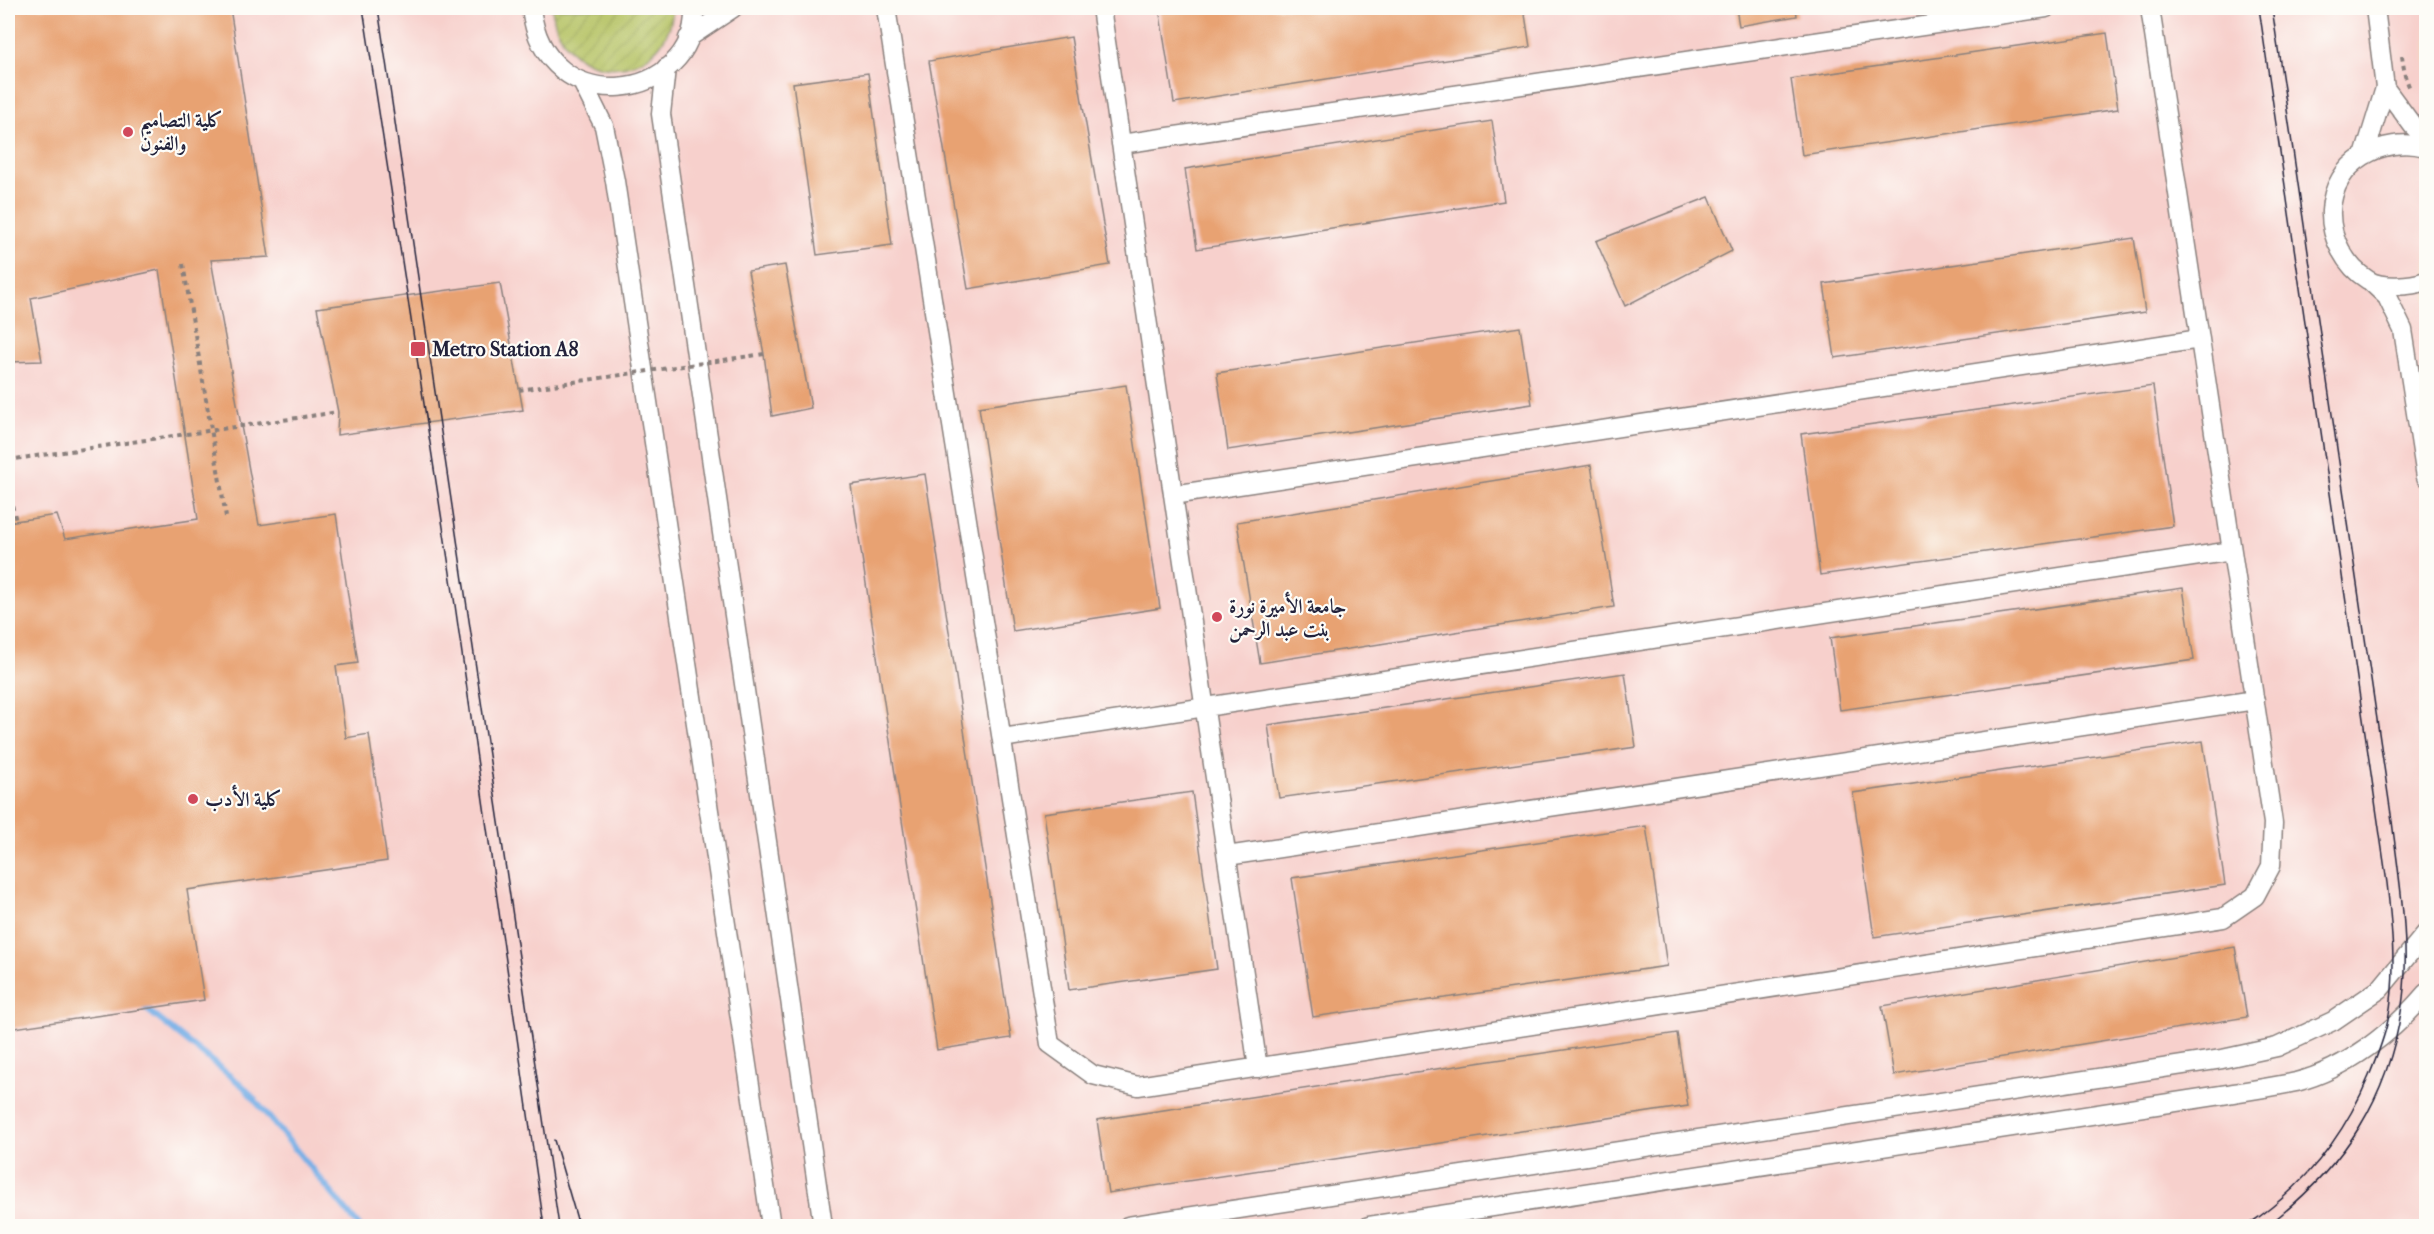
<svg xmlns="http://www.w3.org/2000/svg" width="2434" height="1234" font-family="'IM FELL French Canon',Amiri,serif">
  <defs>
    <pattern id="garden-furrows" width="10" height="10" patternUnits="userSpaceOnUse" patternTransform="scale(1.5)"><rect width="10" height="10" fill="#b6c365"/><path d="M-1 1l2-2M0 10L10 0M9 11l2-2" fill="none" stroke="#9ca759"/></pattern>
  </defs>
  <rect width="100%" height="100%" fill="#fdfcf7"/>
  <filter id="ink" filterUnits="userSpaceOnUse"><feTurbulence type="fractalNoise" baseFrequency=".0167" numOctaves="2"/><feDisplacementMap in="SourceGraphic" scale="12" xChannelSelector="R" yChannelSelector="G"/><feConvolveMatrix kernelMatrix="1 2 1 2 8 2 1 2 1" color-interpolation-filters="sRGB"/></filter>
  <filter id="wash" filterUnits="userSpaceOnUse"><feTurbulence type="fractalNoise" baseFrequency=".008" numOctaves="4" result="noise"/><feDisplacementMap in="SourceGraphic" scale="24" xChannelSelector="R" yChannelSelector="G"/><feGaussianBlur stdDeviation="1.35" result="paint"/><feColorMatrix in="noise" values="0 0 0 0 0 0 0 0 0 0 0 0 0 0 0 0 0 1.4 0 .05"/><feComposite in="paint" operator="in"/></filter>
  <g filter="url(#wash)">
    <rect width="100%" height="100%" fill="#f2ddbf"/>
    <path fill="#f7d0cc" d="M8,8H2426V1226H8Z"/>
    <path fill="url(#garden-furrows)" stroke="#6c7250" stroke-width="1.5" d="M552,8H673C668,86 561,89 552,8Z"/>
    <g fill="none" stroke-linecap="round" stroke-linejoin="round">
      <path stroke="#77afe6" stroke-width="6" d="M140,1004L244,1087L359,1226"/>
    </g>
    <g id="blocks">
      <path fill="#e8a272" d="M8,8H230L269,257L211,260L259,525L336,514L358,663L336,666L346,738L369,734L387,861L187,890L204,1000L8,1029V522L57,515L65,539L198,519L159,270L31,298L42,361L8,362Z
        M1159,8H1524L1530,47L1174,103Z
        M1736,8H1796L1797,16L1739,26Z
        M2107,33L2118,109L1802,155L1791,79Z
        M1071,37L1110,265L968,289L929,61Z
        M868,73L892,245L817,255L793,83Z
        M1492,121L1504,201L1197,249L1185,169Z
        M1709,197L1732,251L1625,306L1596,241Z
        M2134,238L2145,312L1835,358L1824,284Z
        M785,265L811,408L772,416L764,354L748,271Z
        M500,283L523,410L337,435L338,412L317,308Z
        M1520,327L1532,404L1228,450L1217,373Z
        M1126,385L1160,608L1013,631L979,407Z
        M2153,386L2173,526L1820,575L1801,434Z
        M1591,465L1614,607L1260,663L1237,522Z
        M925,474L1011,1038L937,1050L851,485Z
        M2183,588L2194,660L1840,710L1830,638Z
        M1625,673L1636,747L1279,798L1268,725Z
        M2203,741L2225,885L1874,937L1853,793Z
        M1192,792L1217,969L1069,990L1044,813Z
        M1646,826L1667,966L1313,1017L1292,878Z
        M2235,947L2247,1017L1894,1075L1882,1006Z
        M1677,1033L1688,1106L1108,1193L1097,1120Z"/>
    </g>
  </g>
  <g filter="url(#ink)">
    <use href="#blocks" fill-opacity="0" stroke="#8a807d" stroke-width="1.5"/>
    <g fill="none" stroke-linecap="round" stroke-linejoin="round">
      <defs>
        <path id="street" d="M531,8C545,125 698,101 694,8
          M886,8L1050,1044L1093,1075L1138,1086L2223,918L2255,896L2271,866L2273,823L2150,8
          M1101,8L1258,1068
          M688,38L733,8
          M666,68L661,114L823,1226
          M582,82L604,126L615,181L771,1226
          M2385,88L2413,126L2426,139
          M1121,144L2046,8
          M2426,147C2383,135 2333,162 2331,211C2330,237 2345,266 2368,280C2382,289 2412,286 2426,281
          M2365,153L2385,88L2375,8
          M2370,281L2387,297L2403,330L2426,477
          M1173,495L2200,339
          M1002,738L2232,551
          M1227,856L2255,700
          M1128,1226L2222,1059L2277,1047L2333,1021L2380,989L2426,933
          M1369,1226L2228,1094C2250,1090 2273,1087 2296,1082C2347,1069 2393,1032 2426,993"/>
      </defs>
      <use href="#street" stroke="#8a807d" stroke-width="21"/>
      <path stroke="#8a807d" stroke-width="4" stroke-dasharray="4.5 4.5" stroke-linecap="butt" d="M2402,56L2405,76L2410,89
        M183,264L226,517
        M8,460L338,412
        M8,488L16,521"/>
      <use href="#street" stroke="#fff" stroke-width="18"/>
      <path stroke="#22223b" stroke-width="1.5" d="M363,8L455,605L544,1226
        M378,8L559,1226
        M554,1140L579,1226
        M2246,1226C2302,1189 2343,1138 2369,1076C2376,1059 2384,1039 2388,1020C2397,975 2392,928 2387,883L2259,8
        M2267,1226C2344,1167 2391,1097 2403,998C2410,940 2399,879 2392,821L2272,8"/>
      <path stroke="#8a807d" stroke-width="4" stroke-dasharray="4.5 4.5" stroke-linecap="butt" d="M519,390L764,354"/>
    </g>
  </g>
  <g fill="#d1495b" stroke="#fdfcf7" stroke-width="2">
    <circle cx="128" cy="132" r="6"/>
    <rect x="410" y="341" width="16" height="16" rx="3"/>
    <circle cx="1217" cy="617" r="6"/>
    <circle cx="193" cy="799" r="6"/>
  </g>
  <g text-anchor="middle" stroke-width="4.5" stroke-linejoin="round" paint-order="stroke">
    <g font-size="20" font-weight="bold" fill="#22223b" stroke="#fdfcf7" text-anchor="start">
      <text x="140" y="127">كلية التصاميم<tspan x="140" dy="23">والفنون</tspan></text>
      <text x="432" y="356">Metro Station A8</text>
      <text x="1229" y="613">جامعة الأميرة نورة<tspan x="1229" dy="23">بنت عبد الرحمن</tspan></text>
      <text x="205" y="806">كلية الأدب</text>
    </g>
  </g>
  <rect width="2434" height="1234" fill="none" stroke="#fdfcf7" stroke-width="30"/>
</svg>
